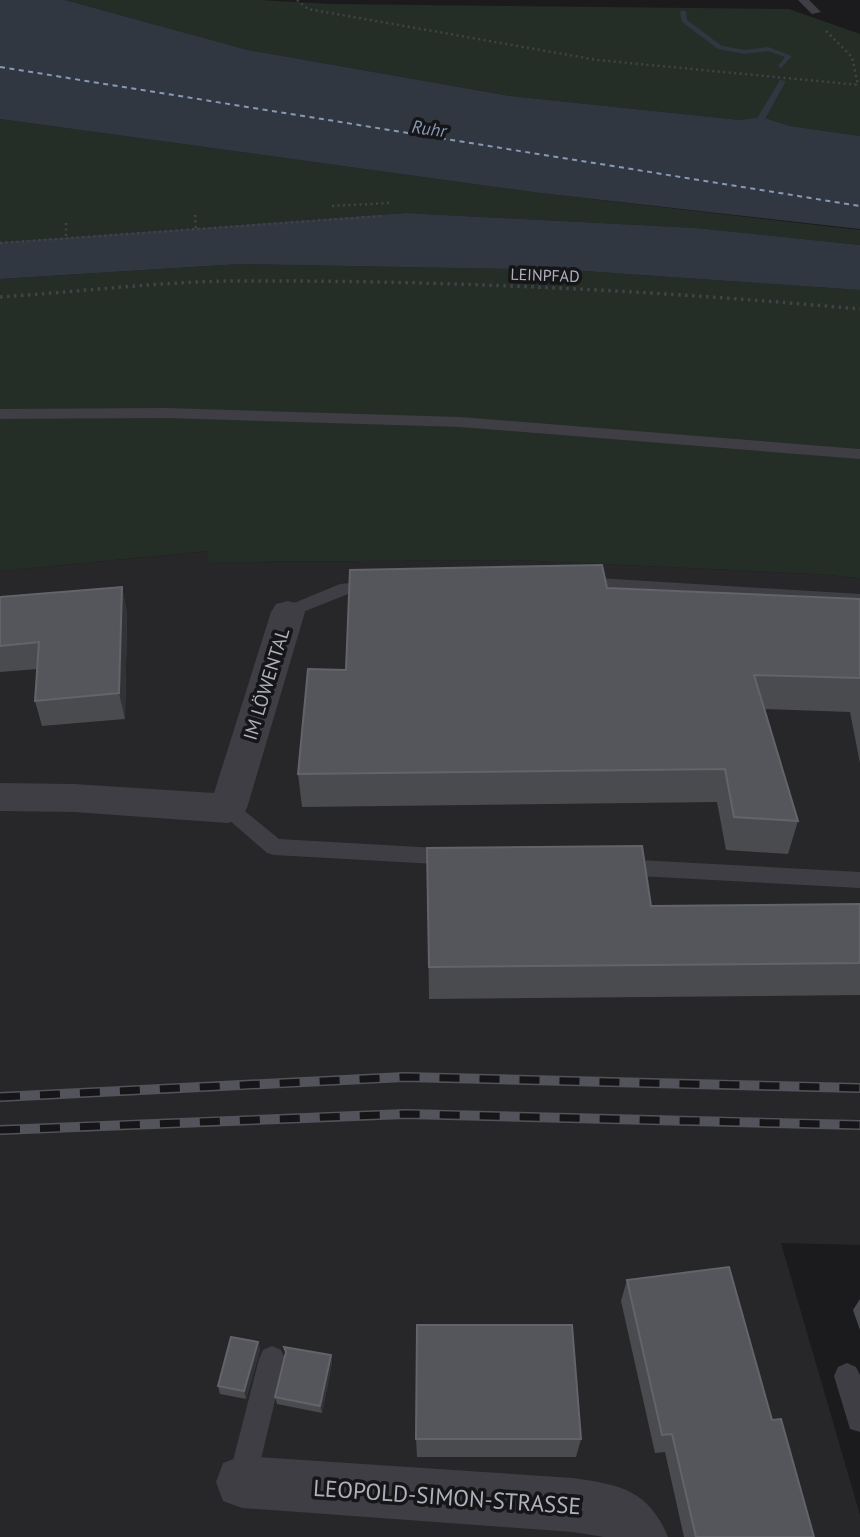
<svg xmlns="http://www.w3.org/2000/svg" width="860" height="1537" font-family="'PT Sans',sans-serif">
  <rect width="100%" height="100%" fill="#1b1b1d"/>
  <path fill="#27272a" d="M209,551L208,562L517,560L816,574L860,578V1245L781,1243L860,1515V1537H0V571Z"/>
  <path fill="#252d27" d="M65,0H261L330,4L789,9L860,34V136L790,126L762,117L740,120L510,96L248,50Z
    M0,119L540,193L860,230V245L696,228L406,213L0,242Z
    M240,264L570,270L860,290V578L816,574L517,560L208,562V551L0,571V279Z"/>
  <path fill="#313741" d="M0,0H65L248,50L510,96L740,120L762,117L790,126L860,136V229L540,193L0,119Z
    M406,213L696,228L860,245V290L570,270L240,264L0,279V242Z"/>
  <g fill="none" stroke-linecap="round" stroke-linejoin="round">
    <path fill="#313741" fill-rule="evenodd" d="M683,10L686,12L687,20L722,46L745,50L768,47L792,56L781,68L778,66L785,57L768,51L745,54L718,49L682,22L680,12Z
      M780,80L786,81L766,117L763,131L756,133L758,117Z"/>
    <path stroke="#8799b5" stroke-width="2" stroke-dasharray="5 4.5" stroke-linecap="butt" d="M0,67L860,206"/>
    <path stroke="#424349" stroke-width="2.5" stroke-dasharray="2 3.5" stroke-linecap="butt" d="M297,0L308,9L597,60L860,85
      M826,31L852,57L858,85
      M332,206L389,203
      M195,215L196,229
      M66,223V239
      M0,243L382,216"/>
    <path stroke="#424349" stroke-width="3.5" stroke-dasharray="2.5 4.5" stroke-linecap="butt" d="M0,297C77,292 155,282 232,281C442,280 651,290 860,309"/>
    <path fill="#3e3e44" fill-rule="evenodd" d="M798,0H809L821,12L812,14Z
      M166,408L460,417L860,449V459L460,427L166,418L0,419V409Z
      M582,577L860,594V606L576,587L573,583Z
      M373,581L379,583L382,587L379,591L348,594L288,618L279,612L282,608L340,584Z
      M228,800L235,803L279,839L454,849L461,851L464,857L461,863L454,865L274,855L267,853L221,813L218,808L221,803Z
      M620,859L860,872V888L620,875L613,873L610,867L613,861Z
      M272,1346L281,1350L285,1359L256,1480L252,1490L242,1494L232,1490L228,1480L259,1359L263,1350Z
      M847,1363L856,1367L860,1375V1432L850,1429L834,1376L838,1367Z"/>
    <path fill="#3e3e44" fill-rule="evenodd" d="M288,601L300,604L305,612L247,808L241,818L228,823L74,812L0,811V783L74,784L214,793L271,612L276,604Z
      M242,1456L573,1478C620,1485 648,1489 668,1537H604L573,1532L242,1508L223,1501L216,1482L223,1463Z"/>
    <defs>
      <path id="rail" d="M0,1097L404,1077L860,1088
        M0,1130L405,1114L860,1125"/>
    </defs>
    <use href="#rail" stroke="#53545b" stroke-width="10"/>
    <use href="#rail" stroke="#161618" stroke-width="7" stroke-dasharray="20" stroke-linecap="butt"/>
  </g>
  <path fill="#4a4b4f" d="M122,587L127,613L125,719L42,726L35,701L37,669L0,672V597Z
    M607,588L860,599V763L850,712L765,709L798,821L788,854L726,850L717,802L302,807L298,774L346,670Z
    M427,848L651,906L860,904V995L429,999Z
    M627,1280L772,1420L814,1537H684L665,1452L655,1453L621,1301Z
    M860,1299V1330L853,1310Z
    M258,1342L260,1350L246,1399L220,1394L218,1386Z
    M331,1355L332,1363L322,1413L277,1404L275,1397Z
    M416,1439H581L576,1457H417Z"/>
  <path fill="#323336" d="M122,587L127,613L125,719L119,693Z
    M258,1342L260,1350L246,1399L244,1391Z
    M331,1355L332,1363L322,1413L320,1406Z"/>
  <path fill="#54565b" stroke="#62646a" stroke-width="2" d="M602,565L607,588L860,599V678L754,675L798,821L734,817L725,769L298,774L308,669L346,670L350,570Z
    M122,587L119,693L35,701L39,642L0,646V597Z
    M642,846L651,906L860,904V963L429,967L427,848Z
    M729,1267L772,1420L781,1419L814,1537H696L672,1434L662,1435L627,1280Z
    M417,1325H572L581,1439H416Z
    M231,1337L258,1342L244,1391L218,1386Z
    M284,1347L331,1355L320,1406L275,1397L286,1352Z"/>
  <g text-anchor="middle" stroke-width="7" stroke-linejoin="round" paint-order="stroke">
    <g font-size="16" fill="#aeb0bc" stroke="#161618">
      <text transform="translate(545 275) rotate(2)" y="6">LEINPFAD</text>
    </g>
    <g font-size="18" font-style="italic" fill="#8799b5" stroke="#161618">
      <text transform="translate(429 129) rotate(8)" y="6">Ruhr</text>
    </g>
    <g font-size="19" fill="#aeb0bc" stroke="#161618">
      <text transform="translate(266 684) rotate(-73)" y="7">IM LÖWENTAL</text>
    </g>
    <g font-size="23" fill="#aeb0bc" stroke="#161618">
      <text transform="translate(447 1497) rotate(4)" y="8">LEOPOLD-SIMON-STRASSE</text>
    </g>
  </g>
</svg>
